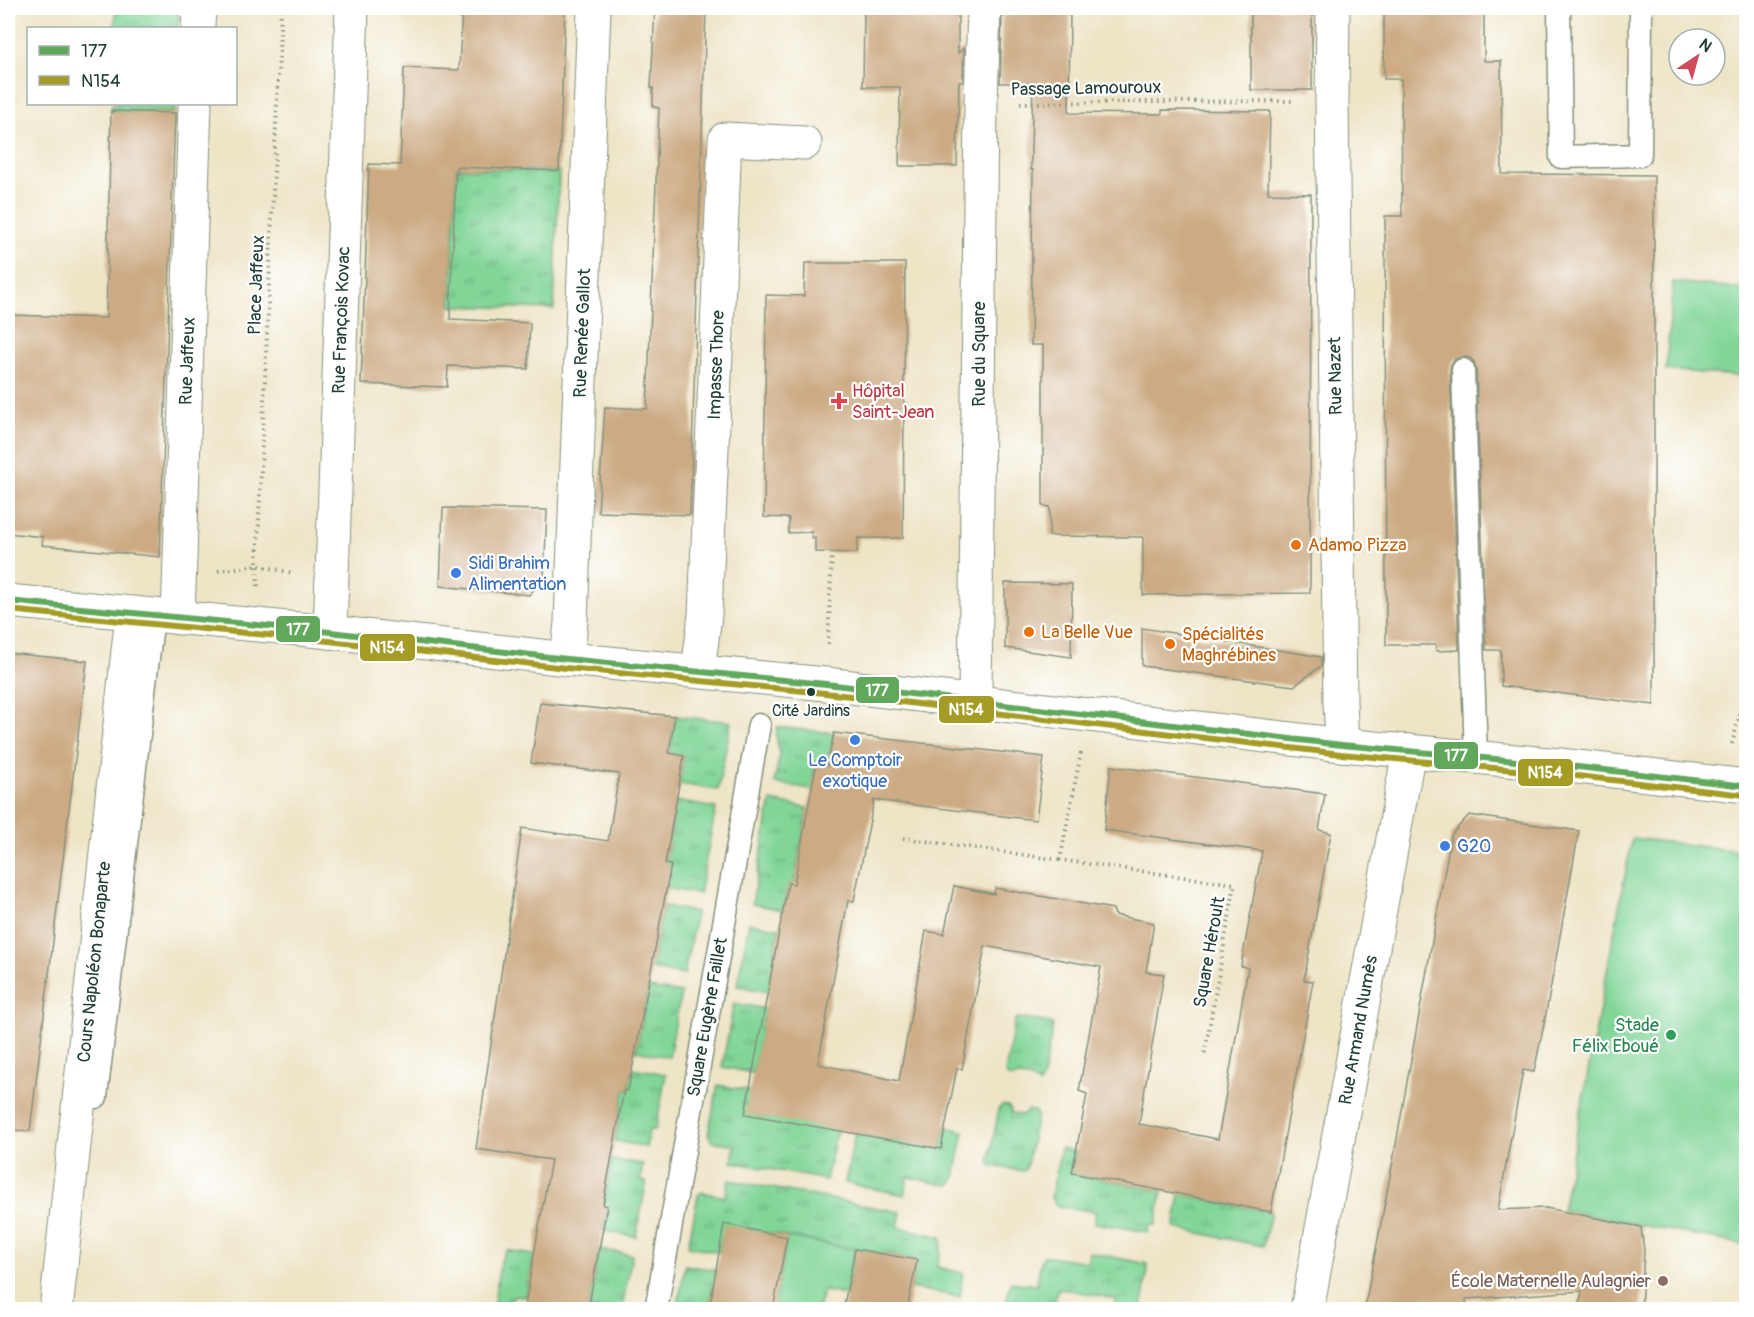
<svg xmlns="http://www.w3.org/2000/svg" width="1754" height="1317" font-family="Pangolin,sans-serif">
  <defs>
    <pattern id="grass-tufts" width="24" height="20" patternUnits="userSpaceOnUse" patternTransform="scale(1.5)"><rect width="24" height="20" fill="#81d597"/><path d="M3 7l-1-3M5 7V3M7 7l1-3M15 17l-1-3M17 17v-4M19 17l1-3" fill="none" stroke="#69ae7c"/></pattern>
  </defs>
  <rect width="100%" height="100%" fill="#fff"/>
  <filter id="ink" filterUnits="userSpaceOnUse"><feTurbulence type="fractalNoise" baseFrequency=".0167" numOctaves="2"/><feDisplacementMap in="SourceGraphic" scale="12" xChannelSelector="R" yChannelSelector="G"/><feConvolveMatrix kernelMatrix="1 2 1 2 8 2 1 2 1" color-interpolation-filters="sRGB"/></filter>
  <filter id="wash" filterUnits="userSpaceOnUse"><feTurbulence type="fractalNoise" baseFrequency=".008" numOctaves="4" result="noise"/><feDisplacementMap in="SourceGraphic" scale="24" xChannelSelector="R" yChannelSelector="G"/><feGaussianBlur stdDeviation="1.35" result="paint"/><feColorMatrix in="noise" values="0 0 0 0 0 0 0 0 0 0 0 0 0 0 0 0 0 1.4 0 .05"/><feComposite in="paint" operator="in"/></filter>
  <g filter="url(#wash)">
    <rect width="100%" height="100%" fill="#eee5c7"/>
    <path fill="url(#grass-tufts)" stroke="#508966" stroke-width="1.5" d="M116,8H179L178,28H115Z
      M112,104H175V113L111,111Z
      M456,168L559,171L554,309L451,306Z
      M675,716L731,722L718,790L679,784L684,756L669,753Z
      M777,727L834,733L827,766L816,765L812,790L774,783L780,754L776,736Z
      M676,801L716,808L699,894L666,888L670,865L665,864Z
      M771,801L808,808L794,884H788L783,910L752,904Z
      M663,906L696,912L684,975L651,969Z
      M749,923L779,928L768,992L737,986Z
      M648,988L681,993L669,1057L636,1051Z
      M734,1003L765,1009L753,1073L722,1067Z
      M1018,1018L1051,1023L1053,1026L1042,1081L1039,1084L1034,1082L1031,1079L1017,1076L1014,1078L1008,1077L1005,1073L1015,1020Z
      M633,1068L666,1074L656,1128L654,1130H649L646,1147L615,1141L624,1090L628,1091Z
      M718,1085L750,1091L837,1130L826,1180L732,1162L735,1145L712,1141L708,1135Z
      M1002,1105L1008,1106L1011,1110V1113L1024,1115L1028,1110L1034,1111L1037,1115L1026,1169L1023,1171L991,1166L989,1162L999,1108Z
      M945,1127L964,1131L954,1181L951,1184L946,1185L908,1177L905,1195L845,1183L855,1134L941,1149Z
      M1061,1148L1076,1152L1073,1173L1162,1191L1156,1225H1149L1148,1232L1094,1223L1096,1212L1057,1206L1051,1198Z
      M612,1160L643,1164L640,1180L646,1182V1185L636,1237L603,1231L607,1207L604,1205Z
      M729,1180L901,1212L898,1227L941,1237L942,1243L937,1267L963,1273L960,1297L911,1288L916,1260L725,1225L719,1252L688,1246L698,1195L702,1192L725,1197Z
      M1180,1194L1271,1212L1263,1246L1174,1228Z
      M599,1249L632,1255L622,1309L588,1310Z
      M507,1250L534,1255L526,1297L516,1295L511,1299L509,1309L493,1310L500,1262Z
      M1089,1252L1147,1264L1148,1270L1141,1309H1115L1116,1299L1058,1288L1053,1309H1004L1011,1282L1036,1285L1041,1261L1044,1256H1049L1087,1262Z
      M685,1265L716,1270L709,1309L677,1310Z"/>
    <path fill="#81d597" stroke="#508966" stroke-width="1.5" d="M1673,282L1746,289V377L1666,370Z
      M1632,838L1746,852V1245L1562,1210Z
      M787,1237L855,1249L846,1295L825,1291H823L818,1309L773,1310Z"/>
    <g id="blocks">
      <path fill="#ccab84" d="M462,8H565L559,171L456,167L450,319L530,323L528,369L448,366L447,387L361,384L369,164L400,165L404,68L459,70Z
        M655,8H706L690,515L598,512L605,407L647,409L659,108L653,107V88H651Z
        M864,8H958V53L964,48L963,82H959L957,166H899L900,87H863Z
        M1015,8H1070L1069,113L1162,114V110L1270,111L1268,193L1311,194L1310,593L1143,595V537L1049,536L1050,507L1043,506V345H1031L1033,170H1031V147L1033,83H1000L1002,18Z
        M1251,8H1312V90H1251Z
        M1384,8H1428V12H1484V61H1501L1502,174L1654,175V705L1501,686V650H1486L1476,370L1474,362L1470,358L1463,357L1455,359L1451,364L1450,370L1459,650L1436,651V645H1386L1385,216H1402L1401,79H1384Z
        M111,111L175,113L160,557L42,545L43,537L8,533V315L106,318Z
        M805,263H905L903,538H858L857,553L815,552V537L812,538V532L788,533L789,518L764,517L766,295L804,296Z
        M443,508L547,510L544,579L529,595L440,586Z
        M1005,583L1072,584L1071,657L1005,648Z
        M1142,628L1321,657V666L1294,686L1142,666Z
        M8,653L87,661L30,1131L8,1130Z
        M540,703L675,716L669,753L684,756L665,864L671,865L628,1091L624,1090L603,1205L607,1206L588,1310H524L551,1160L476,1149L522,828L608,841L619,774L531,763Z
        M834,733L1044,757L1036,820L874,800L854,901L848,900L818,1064L899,1081L926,931L944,934L954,886L994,894L995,888L1113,909L1115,915L1154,923L1146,972L1164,974L1139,1124L1218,1139L1248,968L1241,966L1262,851L1104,830L1111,766L1325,794L1319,830L1331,833L1304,980L1313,981L1271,1212L1072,1173L1087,1094L1079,1091L1101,967L985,946L962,1069L957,1068L941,1149L745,1114L788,883L794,884L816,765L827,766Z
        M1469,815L1579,831L1544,1024L1534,1072L1523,1070L1498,1210L1546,1208L1641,1227L1644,1250L1641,1310H1578L1582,1291L1466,1299L1467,1310H1418L1417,1303L1365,1306L1393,1161L1451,835Z
        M724,1224L787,1237L773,1310H709Z
        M855,1249L917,1260L907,1310H843Z"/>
    </g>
  </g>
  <g filter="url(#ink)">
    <use href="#blocks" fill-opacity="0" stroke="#86917e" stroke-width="1.5"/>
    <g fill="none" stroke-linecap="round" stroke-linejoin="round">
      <defs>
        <path id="service" d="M1559,8L1561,157L1640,155L1641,8
          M1463,370L1476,757
          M96,1097L153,616
          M656,1310L759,725"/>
        <path id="pedestrian" d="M698,671L705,615L725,139L805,143
          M56,1310L132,614"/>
        <path id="minor" d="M1333,8L1332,101L1340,701L1342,745
          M198,28L199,8
          M178,618L195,104
          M330,632L352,8
          M567,659L571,623L594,8
          M975,701L981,103L984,8
          M1307,1310L1409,751"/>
        <path id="secondary" d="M8,601L330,632L567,659L826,684L1342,745L1560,765L1746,786"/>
      </defs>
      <use href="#service" stroke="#86917e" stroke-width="25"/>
      <use href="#pedestrian" stroke="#86917e" stroke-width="35"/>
      <use href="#minor" stroke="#86917e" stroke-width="35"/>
      <use href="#secondary" stroke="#86917e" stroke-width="35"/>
      <path stroke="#86917e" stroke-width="4" stroke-dasharray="1.5 4.5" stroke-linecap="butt" d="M1020,103L1292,101
        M218,571L257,565L293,573
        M258,586L257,565L281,8
        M828,644L832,552
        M1732,744L1746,691
        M1081,753L1060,860L1235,884L1204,1057
        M903,838L1060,860"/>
      <use href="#service" stroke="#fff" stroke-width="22"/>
      <use href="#pedestrian" stroke="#fff" stroke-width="33"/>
      <use href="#minor" stroke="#fff" stroke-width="33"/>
      <use href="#secondary" stroke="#fff" stroke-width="33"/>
      <defs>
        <path id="bus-1" d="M8,601L330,632L567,659L826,684L1342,745L1560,765L1746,786"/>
        <path id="bus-2" d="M8,610L329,641L566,668L825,693L1341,754L1559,774L1745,795"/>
      </defs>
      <use href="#bus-1" stroke="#fff" stroke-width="10"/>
      <use href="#bus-2" stroke="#fff" stroke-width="10"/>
      <use href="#bus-1" stroke="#61a85c" stroke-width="6"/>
      <use href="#bus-2" stroke="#a59c26" stroke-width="6"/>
    </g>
  </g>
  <path fill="#e0444e" stroke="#fff" stroke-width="2" d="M836 392h6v6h6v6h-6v6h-6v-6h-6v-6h6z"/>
  <g fill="#e8710a" stroke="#fff" stroke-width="2">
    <circle cx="1296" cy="545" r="6"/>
    <circle cx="1029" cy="632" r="6"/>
    <circle cx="1170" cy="644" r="6"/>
  </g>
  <g fill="#3f7fe0" stroke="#fff" stroke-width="2">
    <circle cx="456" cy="573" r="6"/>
    <circle cx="855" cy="740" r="6"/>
    <circle cx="1445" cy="846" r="6"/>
  </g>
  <circle fill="#1f3d34" stroke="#fff" stroke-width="2" cx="811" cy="692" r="5"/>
  <circle fill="#2e9e5b" stroke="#fff" stroke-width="2" cx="1671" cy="1035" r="6"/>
  <circle fill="#8d6e63" stroke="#fff" stroke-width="2" cx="1663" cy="1281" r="6"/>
  <g text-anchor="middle" stroke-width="4.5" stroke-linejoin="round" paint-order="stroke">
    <g font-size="16" fill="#1f3d34" stroke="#fff">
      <text x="811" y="716">Cité Jardins</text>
    </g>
    <g font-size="18" fill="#1f3d34" stroke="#fff">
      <text transform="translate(1086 88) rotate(-1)" y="6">Passage Lamouroux</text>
      <text transform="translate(256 285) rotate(-88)" y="6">Place Jaffeux</text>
      <text transform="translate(341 320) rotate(-88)" y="6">Rue François Kovac</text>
      <text transform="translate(582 333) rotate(-88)" y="6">Rue Renée Gallot</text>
      <text transform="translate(979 354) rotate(-90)" y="6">Rue du Square</text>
      <text transform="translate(187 361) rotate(-88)" y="6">Rue Jaffeux</text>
      <text transform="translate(716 365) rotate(-88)" y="6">Impasse Thore</text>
      <text transform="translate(1335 376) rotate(-91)" y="6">Rue Nazet</text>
      <text transform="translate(1209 952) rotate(-80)" y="6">Square Héroult</text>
      <text transform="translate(94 962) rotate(-84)" y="6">Cours Napoléon Bonaparte</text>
      <text transform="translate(707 1017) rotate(-80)" y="6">Square Eugène Faillet</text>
      <text transform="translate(1358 1030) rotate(-80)" y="6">Rue Armand Numès</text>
    </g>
    <g font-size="18" fill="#be3a42" stroke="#fff" text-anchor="start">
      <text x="852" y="397">Hôpital<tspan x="852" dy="21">Saint-Jean</tspan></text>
    </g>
    <g font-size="18" fill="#c56008" stroke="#fff" text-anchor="start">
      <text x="1308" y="551">Adamo Pizza</text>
      <text x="1041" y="638">La Belle Vue</text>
      <text x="1182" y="640">Spécialités<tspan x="1182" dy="21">Maghrébines</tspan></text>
    </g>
    <g font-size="18" fill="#366cbe" stroke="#fff" text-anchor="start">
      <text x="468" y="569">Sidi Brahim<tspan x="468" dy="21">Alimentation</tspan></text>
      <text x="855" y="766" text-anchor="middle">Le Comptoir<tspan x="855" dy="21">exotique</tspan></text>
      <text x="1457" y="852">G20</text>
    </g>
    <g font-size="18" fill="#27864d" stroke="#fff" text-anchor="end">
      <text x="1659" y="1031">Stade<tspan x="1659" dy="21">Félix Eboué</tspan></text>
    </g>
    <g font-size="18" fill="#785e54" stroke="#fff" text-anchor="end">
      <text x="1651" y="1287">École Maternelle Aulagnier</text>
    </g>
  </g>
  <g stroke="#fff" stroke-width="2">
    <rect x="275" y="615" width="46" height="28" rx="6" fill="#61a85c"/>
    <rect x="359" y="633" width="57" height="29" rx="6" fill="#a59c26"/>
    <rect x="855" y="676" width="45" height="28" rx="6" fill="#61a85c"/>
    <rect x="938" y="695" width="57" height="29" rx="6" fill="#a59c26"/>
    <rect x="1433" y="741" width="46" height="29" rx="6" fill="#61a85c"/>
    <rect x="1517" y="758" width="57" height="29" rx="6" fill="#a59c26"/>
  </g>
  <g font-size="16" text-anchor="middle" font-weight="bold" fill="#fff">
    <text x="298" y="635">177</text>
    <text x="387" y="653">N154</text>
    <text x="877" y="696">177</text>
    <text x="966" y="715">N154</text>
    <text x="1456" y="761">177</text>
    <text x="1545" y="778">N154</text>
  </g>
  <rect width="1754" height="1317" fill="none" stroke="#fff" stroke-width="30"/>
  <rect x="27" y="27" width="210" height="78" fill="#ffffff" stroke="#a5b1ae" stroke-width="1.5"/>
  <rect x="39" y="46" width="30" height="9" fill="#61a85c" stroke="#a5b1ae" stroke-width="1.5"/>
  <text x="81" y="57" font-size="18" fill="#1f3d34">177</text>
  <rect x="39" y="76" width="30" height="9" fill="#a59c26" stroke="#a5b1ae" stroke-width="1.5"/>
  <text x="81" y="87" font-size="18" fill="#1f3d34">N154</text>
  <g transform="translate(1697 57) rotate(36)"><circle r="28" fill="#ffffff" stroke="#a5b1ae" stroke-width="1.5"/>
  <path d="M0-4.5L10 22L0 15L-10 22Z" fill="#d1495b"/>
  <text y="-9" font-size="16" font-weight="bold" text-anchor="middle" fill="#1f3d34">N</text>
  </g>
</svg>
